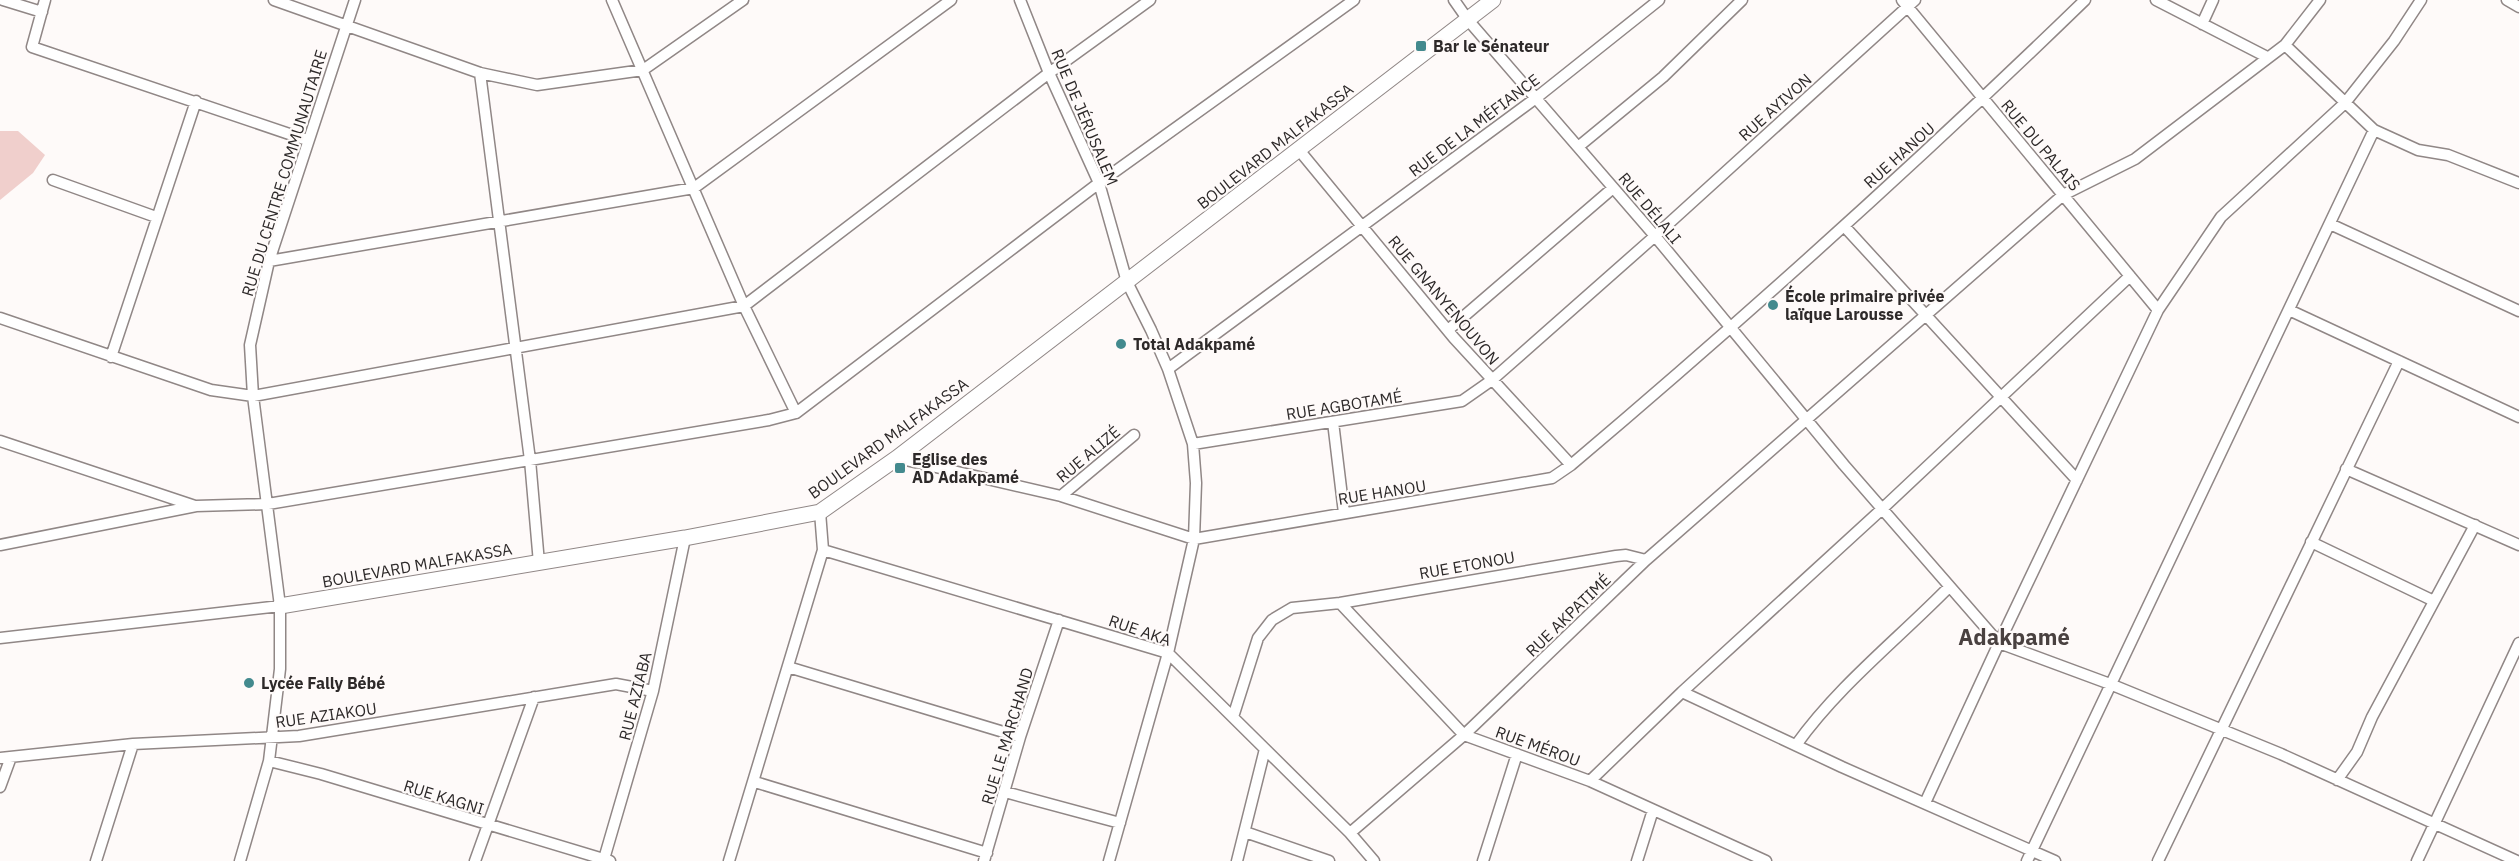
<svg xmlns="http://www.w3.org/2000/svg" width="2519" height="861" font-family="'IBM Plex Sans',sans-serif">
  <rect width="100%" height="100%" fill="#fefaf9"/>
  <path fill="#f0cfcc" d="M0,131H18L45,155L33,173L0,200Z"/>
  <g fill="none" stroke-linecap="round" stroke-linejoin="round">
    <defs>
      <path id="street" d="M3,0L42,12
        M45,0L32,47L307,140
        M274,0L480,73L537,85L643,70L743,0
        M612,0L744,306L796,413
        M1020,0L1049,73L1099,183L1127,282L1151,330L1168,369L1193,444L1196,483L1194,539L1168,653L1109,861
        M1454,0L1468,20L1655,236L1844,465L1999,643L2110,684L2281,754L2517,861
        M1902,0L2158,310
        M2156,0L2267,57
        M2507,0L2519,7
        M2202,24L2213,0
        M2285,45L2374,130L2418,150L2448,155L2519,183
        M480,73L530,460L539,563
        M1578,147L1663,77L1742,0
        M1299,150L1454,338L1571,465
        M53,180L156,217
        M2330,224L2519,311
        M1844,226L2077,480
        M269,261L694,188L951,0
        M2289,310L2519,417
        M0,318L211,390L253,396L744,306L1049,73L1150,0
        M1448,330L1613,188
        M111,357L196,101
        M1168,369L1536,98L1659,0
        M1333,422L1344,513
        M0,441L195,506
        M1193,444L1462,401L1492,380L1655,236L1915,0
        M897,458L1061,496L1194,539L1552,478L1571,465C1747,316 1919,161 2085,0
        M2346,469L2519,545
        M1061,496L1134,435
        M2311,542L2434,601
        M0,545L196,506L268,504L769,420L796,413L1099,183L1354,0
        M823,550L1168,653L1350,833L1374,861
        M1340,603L1464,735L1590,781L1766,861
        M0,638L280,606
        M788,667L1020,737
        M1682,692L1842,767L2055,861
        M1233,717L1258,638L1272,620L1292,608L1340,603L1616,556L1626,555L1646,560
        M1796,745C1839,685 1897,640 1949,587
        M0,758L133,744L299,736L616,684L653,691
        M269,761L321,774L610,861
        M2337,780L2357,752L2372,717L2475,525
        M1590,781L1682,692L1882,509L2130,276
        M755,782L987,853
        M0,787L11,757
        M1005,792L1120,823
        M1925,803L1999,643L2158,310L2221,217L2345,103L2394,41L2421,0
        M1245,832L1329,861
        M1350,833L1464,735L1646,560L2063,195L2135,159L2285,45L2320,0
        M604,859L653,691L685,538
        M96,861L133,744
        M240,861L269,761L280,669V606L253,396L250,345L269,261L355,0
        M475,861L534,697
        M729,861L823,550L820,512
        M984,861L1020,737L1059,620
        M1237,861L1265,749
        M1483,861L1517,754
        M1637,861L1653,810
        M2027,861L2374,130
        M2158,861L2399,361
        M2417,861L2519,643"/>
      <path id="secondary" d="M280,606L685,538L820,512L897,458L1493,0"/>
    </defs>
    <use href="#street" stroke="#908786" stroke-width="13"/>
    <use href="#secondary" stroke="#908786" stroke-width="17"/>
    <use href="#street" stroke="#fff" stroke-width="10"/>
    <use href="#secondary" stroke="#fff" stroke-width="15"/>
  </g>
  <g fill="#438a8e" stroke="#fefaf9" stroke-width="2">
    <rect x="1415" y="40" width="12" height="12" rx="3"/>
    <circle cx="1773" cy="305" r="6"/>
    <circle cx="1121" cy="344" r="6"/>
    <rect x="894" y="462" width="12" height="12" rx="3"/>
    <circle cx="249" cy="683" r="6"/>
  </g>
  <g text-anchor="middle" stroke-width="4.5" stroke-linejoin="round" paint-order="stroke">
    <g font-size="16" font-weight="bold" fill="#2d2929" stroke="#fefaf9" text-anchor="start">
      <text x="1433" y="52">Bar le Sénateur</text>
      <text x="1785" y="302">École primaire privée<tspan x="1785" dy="18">laïque Larousse</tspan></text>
      <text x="1133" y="350">Total Adakpamé</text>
      <text x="912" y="465">Eglise des<tspan x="912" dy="18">AD Adakpamé</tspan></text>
      <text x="261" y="689">Lycée Fally Bébé</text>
    </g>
    <g font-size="16" fill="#2d2929" stroke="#fefaf9">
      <text transform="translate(1775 107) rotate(-42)" y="6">RUE AYIVON</text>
      <text transform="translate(1085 117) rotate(67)" y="6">RUE DE JÉRUSALEM</text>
      <text transform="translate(1474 125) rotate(-37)" y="6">RUE DE LA MÉFIANCE</text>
      <text transform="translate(2041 145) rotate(50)" y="6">RUE DU PALAIS</text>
      <text transform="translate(1275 146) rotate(-38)" y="6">BOULEVARD MALFAKASSA</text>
      <text transform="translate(1899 155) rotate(-42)" y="6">RUE HANOU</text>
      <text transform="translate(284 173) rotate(-73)" y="6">RUE DU CENTRE COMMUNAUTAIRE</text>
      <text transform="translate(1650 208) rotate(50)" y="6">RUE DÉLALI</text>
      <text transform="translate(1444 300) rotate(50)" y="6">RUE GNANYENOUVON</text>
      <text transform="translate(1344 405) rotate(-9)" y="6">RUE AGBOTAMÉ</text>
      <text transform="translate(888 438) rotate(-36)" y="6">BOULEVARD MALFAKASSA</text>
      <text transform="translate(1088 454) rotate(-40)" y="6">RUE ALIZÉ</text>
      <text transform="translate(1382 492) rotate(-9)" y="6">RUE HANOU</text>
      <text transform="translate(417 565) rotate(-10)" y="6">BOULEVARD MALFAKASSA</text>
      <text transform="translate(1467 565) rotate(-10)" y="6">RUE ETONOU</text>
      <text transform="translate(1568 615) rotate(-44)" y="6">RUE AKPATIMÉ</text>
      <text transform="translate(1140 630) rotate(19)" y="6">RUE AKA</text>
      <text transform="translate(635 696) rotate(-76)" y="6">RUE AZIABA</text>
      <text transform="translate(326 715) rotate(-8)" y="6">RUE AZIAKOU</text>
      <text transform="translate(1007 736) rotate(-73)" y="6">RUE LE MARCHAND</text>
      <text transform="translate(1538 746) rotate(20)" y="6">RUE MÉROU</text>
      <text transform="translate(444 797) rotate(17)" y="6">RUE KAGNI</text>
    </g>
    <g font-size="22" font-weight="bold" fill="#494140" stroke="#fefaf9">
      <text x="2014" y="645">Adakpamé</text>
    </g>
  </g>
</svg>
